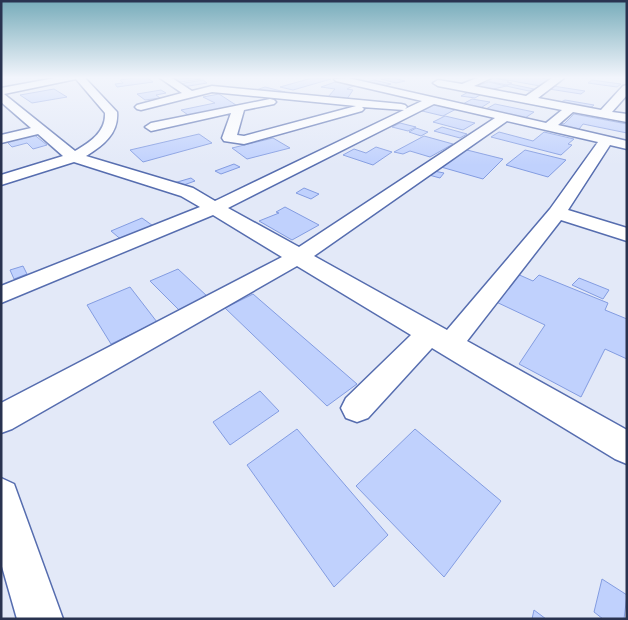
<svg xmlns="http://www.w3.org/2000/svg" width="628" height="620" font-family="Jost,sans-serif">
  <rect width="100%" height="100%" fill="#e3e9f8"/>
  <path fill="#c0d1fd" stroke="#839ce1" d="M135,78H148L153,82L117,87L115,84L123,83L120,80Z
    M199,78L201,79L180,82L174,79Z
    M312,78L331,79L293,90L280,87Z
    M394,78L405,81L396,83L381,79Z
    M494,78L509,81L507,82L512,83L507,85L487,81Z
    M496,78H542L551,80L540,86Z
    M203,80L207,83L183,87L179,84Z
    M374,80L391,84L381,87L363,83Z
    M592,80L621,84L617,87L588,83Z
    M338,81L355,85L347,89L353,90L347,99L328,97L335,89L321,87Z
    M489,82L506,86L490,90L474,86Z
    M510,84L534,89L529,91L506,86Z
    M553,86L585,91L581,94L549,89Z
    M265,87L285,92L278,94L256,90Z
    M54,89L67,97L32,103L20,95Z
    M161,90L166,93L156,95L160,98L145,100L137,94Z
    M472,90L485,92L475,98L461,96Z
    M219,94L239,107L191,117L181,110L215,103L203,97Z
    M472,99L490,102L479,109L461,105Z
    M565,100L594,105L589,109L559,103Z
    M433,103L458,108L443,116L418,110Z
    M495,104L534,112L525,118L486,109Z
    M574,114L627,124V133L583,124L576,133L556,128L561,123L564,124Z
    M445,116L475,123L463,130L433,122Z
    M400,123L416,127L408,131L392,127Z
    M442,127L467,134L460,138L434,131Z
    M416,128L428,132L421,136L409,132Z
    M499,132L533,141L544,132L574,139L568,144L572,145L561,155L491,137Z
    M32,133L47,145L33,149L27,143L12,147L6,141Z
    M199,134L212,143L143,162L130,150Z
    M424,136L453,144L430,157L410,151L403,154L394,152Z
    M273,138L290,148L247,159L232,148Z
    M376,147L392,152L373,165L343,155L354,149L366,153Z
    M463,149L503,159L483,179L441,167Z
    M525,150L566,160L548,177L506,165Z
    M234,164L240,167L221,174L215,171Z
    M434,171L444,173L440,178L429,175Z
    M191,178L195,181L178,187L174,183Z
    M304,188L319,194L311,199L296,193Z
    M285,207L319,225L292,240L259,221L279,213L276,212Z
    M142,218L156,228L124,242L111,231Z
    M23,266L27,274L14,279L10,270Z
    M178,269L208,297L180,311L150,281Z
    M515,273L533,281L539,275L608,303L605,310L627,319V359L605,349L581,397L519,364L545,325L492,300Z
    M579,278L609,290L603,299L572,285Z
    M130,287L157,322L111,344L87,305Z
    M253,294L357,384L327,406L225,308Z
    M260,391L279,411L230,445L213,422Z
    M297,429L388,535L334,587L247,465Z
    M415,429L501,501L444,577L356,486Z
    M602,579L627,595L624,619H603L594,612Z
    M534,610L546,619H532Z"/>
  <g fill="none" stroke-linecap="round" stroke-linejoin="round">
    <defs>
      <path id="minor" d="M55,78H85L117,112C119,133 103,146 86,156L193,188L215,201L404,110L362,107L364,109L362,111L244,144L224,141L222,138L231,113L151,131L145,127L151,123L270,99L274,100L276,102L274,104L244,110L237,135L244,136L356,106L212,92L141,110L137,109L135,107L137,105L182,93L160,78H172L192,91L212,86L401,104L405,105L407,107L405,109L422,101L336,81L334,79L348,78L546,123L562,110L438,86L433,83L438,80L462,84L477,78H491L474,86L526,96L552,78H564L538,98L601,110L623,86L627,85V95L612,112L627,114V122L573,112L558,125L627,141V149L610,145L568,210L627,228V241L561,220L467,341L627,430V464L615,459L432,348L368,418L357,422L346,418L341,408L346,398L411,335L297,266L12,429L1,433V403L282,257L213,215L1,303V286L200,207L181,196L74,162L1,185V175L63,156L38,134L1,143V135L31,128L1,102V88ZM76,79L105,113C106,132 90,142 75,151L4,94ZM434,104L495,118L299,247L228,208ZM507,121L598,142L550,209L447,330L314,256Z
        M1,478L14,484L63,619H17L1,563Z"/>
    </defs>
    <use href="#minor" stroke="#566daf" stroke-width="3"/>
    <use href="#minor" fill="#fff" fill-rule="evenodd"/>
  </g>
  <linearGradient id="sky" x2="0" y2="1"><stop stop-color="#77acba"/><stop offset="0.47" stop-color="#f2f5fc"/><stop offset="1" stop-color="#f2f5fc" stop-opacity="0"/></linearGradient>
  <rect width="628" height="165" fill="url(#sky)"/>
  <rect width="628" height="620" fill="none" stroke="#293350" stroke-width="5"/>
</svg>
